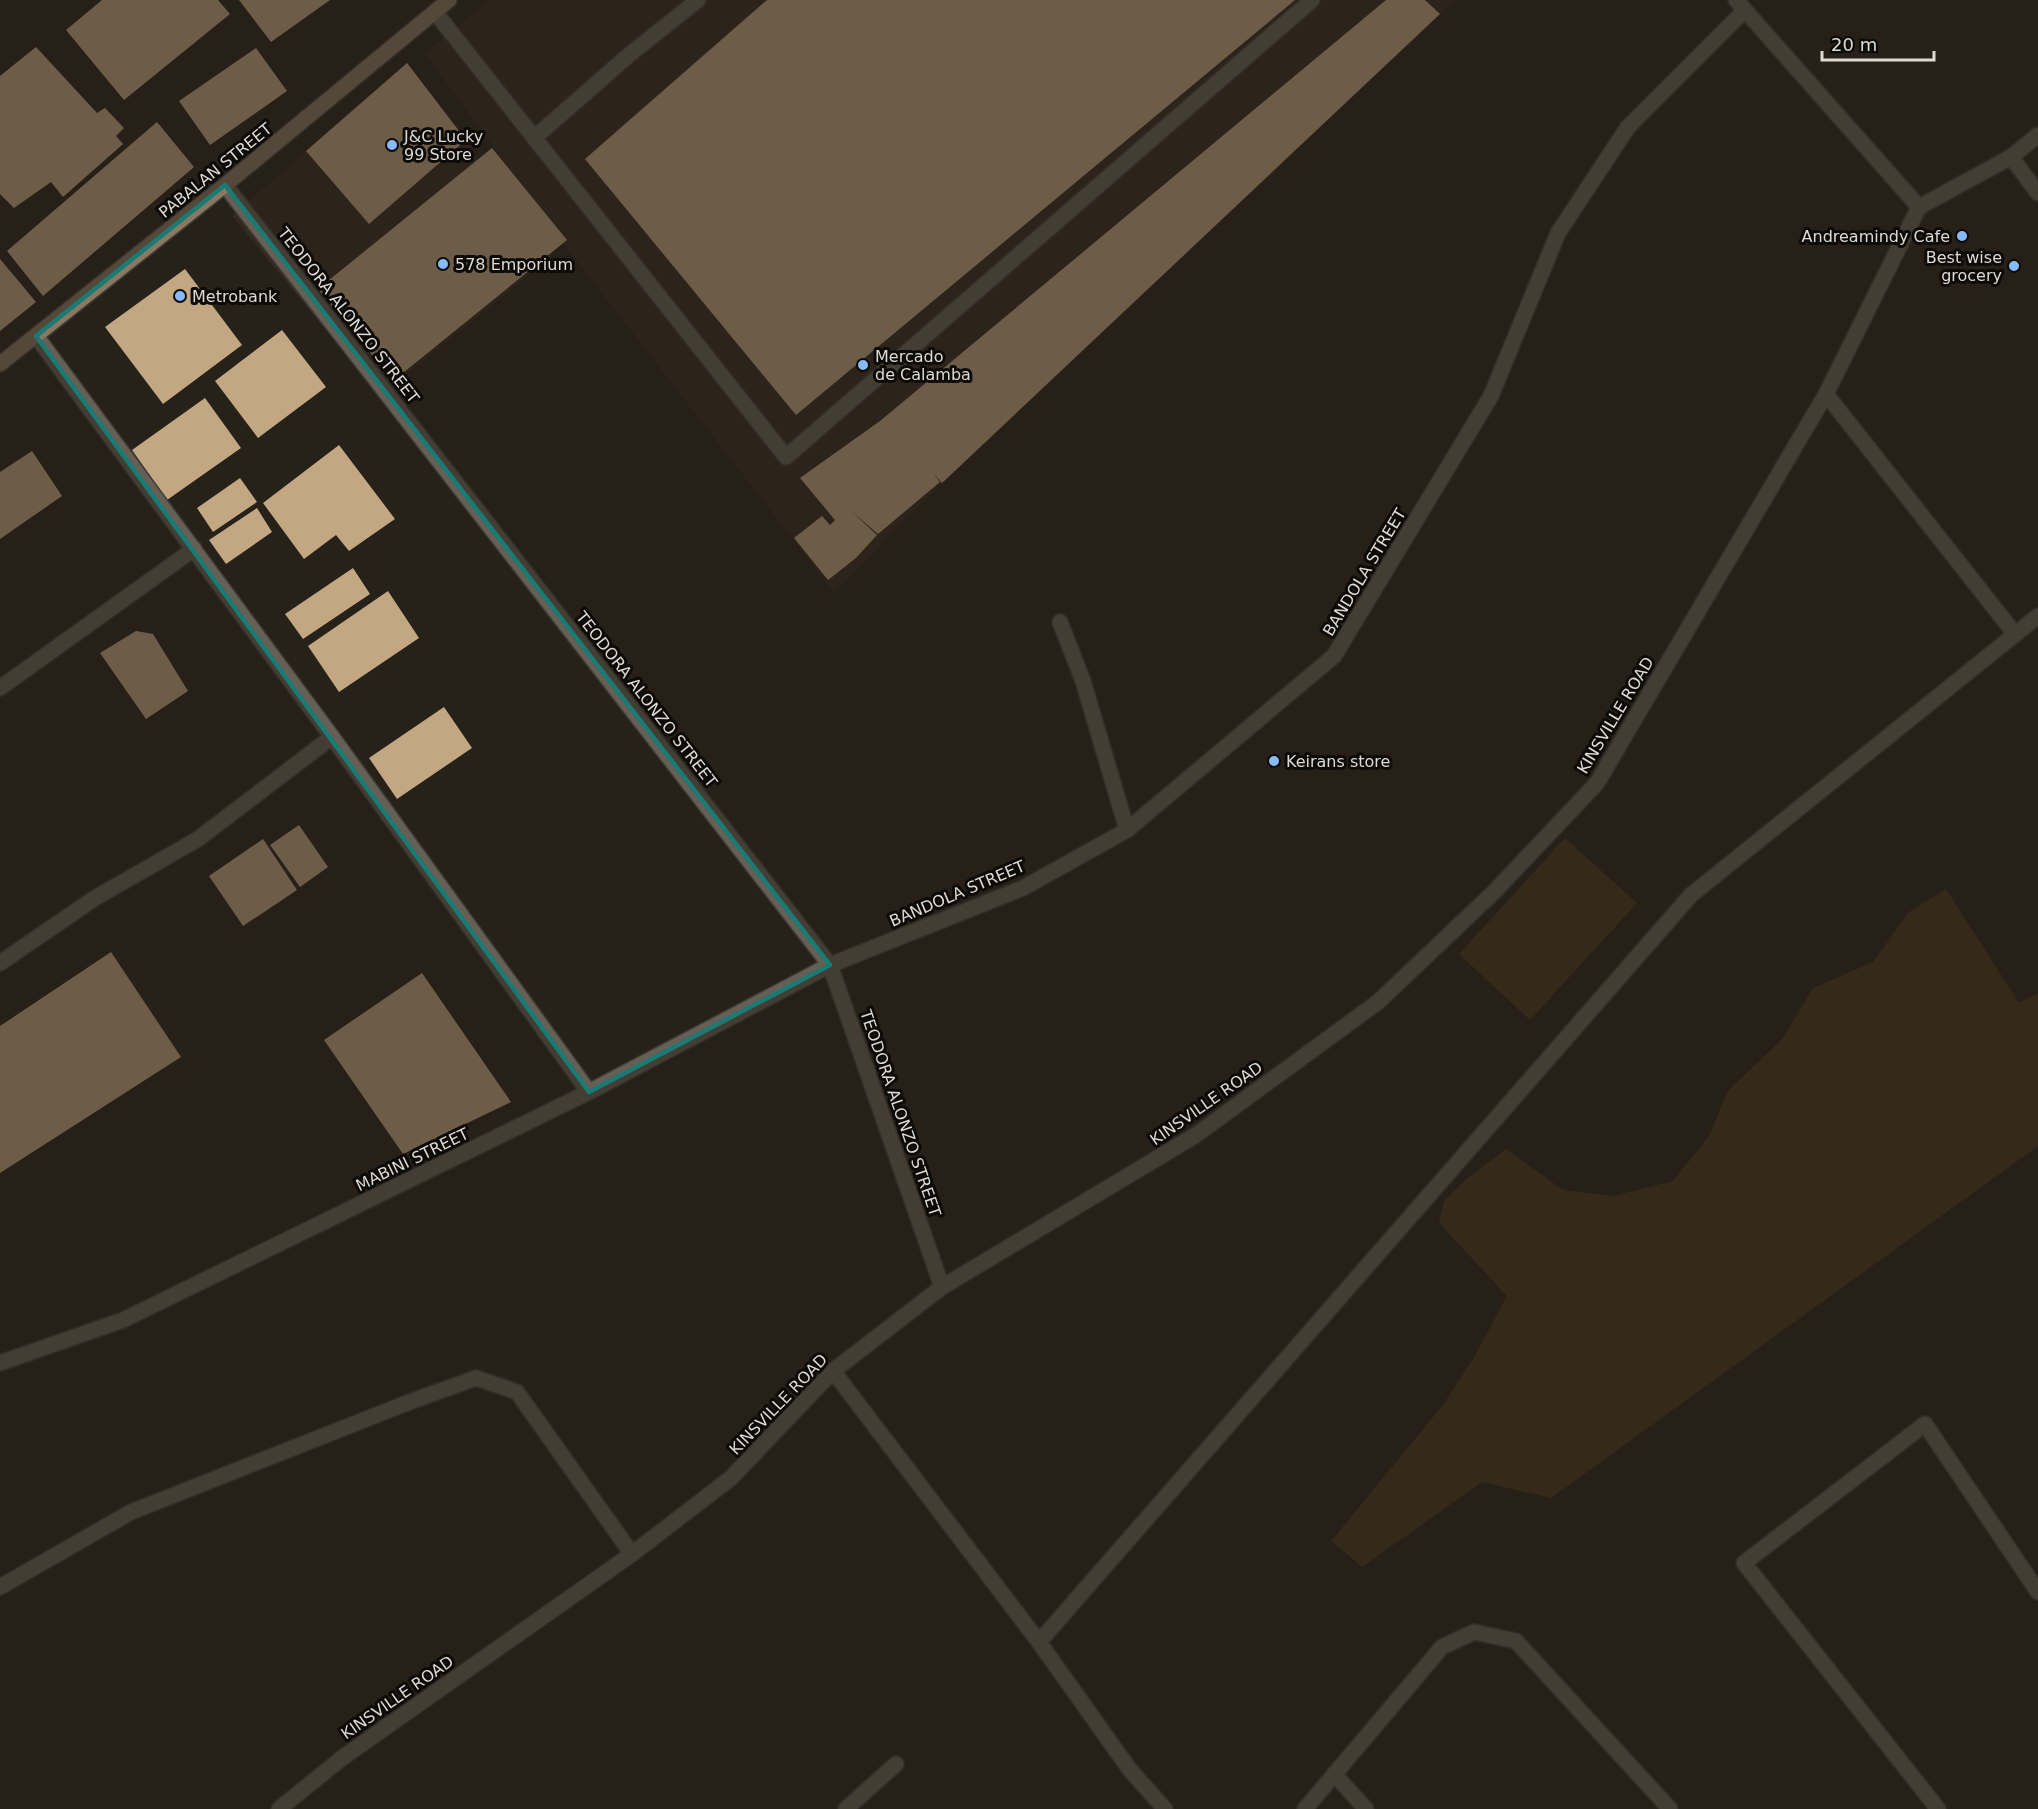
<svg xmlns="http://www.w3.org/2000/svg" width="2038" height="1809" font-family="'DejaVu Sans',sans-serif">
  <rect width="100%" height="100%" fill="#262119"/>
  <path fill="#33291d" d="M490,0H1455L942,483L834,592L567,248L425,53Z
    M407,63L466,140L479,163L553,255L380,396L232,216Z"/>
  <path fill="#47341b" d="M1565,838L1637,903L1530,1020L1459,954Z
    M1946,889L2019,1003L2038,993V1146L1551,1498L1482,1482L1362,1567L1331,1541L1443,1405L1473,1359L1507,1296L1439,1223L1444,1201L1465,1180L1506,1149L1563,1190L1613,1196L1673,1181L1709,1136L1728,1091L1783,1038L1813,988L1873,962L1909,912Z"/>
  <path fill="#c3a782" d="M102,0H218L230,14L124,100L66,30Z
    M239,0H330L271,42Z
    M767,0H1295L796,415L585,159Z
    M1386,0H1425L1440,14L942,483L933,473L940,482L878,534L851,511L877,535L856,558L828,580L794,538L822,516L830,525L835,520L800,478L880,421Z
    M36,47L97,113L105,108L124,128L116,136L123,144L63,197L51,182L14,208L0,194V76Z
    M256,48L287,91L210,145L179,101Z
    M407,63L466,140L369,224L306,151Z
    M157,122L194,167L43,296L7,251Z
    M492,148L567,240L393,381L318,289Z
    M0,259L36,302L0,331Z
    M185,269L242,345L163,404L105,327Z
    M282,330L326,387L258,438L215,381Z
    M205,398L241,448L167,500L132,450Z
    M339,445L395,519L349,551L336,535L304,559L263,503Z
    M32,451L62,496L0,539V472Z
    M240,478L257,502L213,532L197,508Z
    M257,508L272,532L226,564L209,540Z
    M353,568L370,594L303,639L285,614Z
    M388,591L419,638L339,692L308,646Z
    M136,631L153,634L188,691L146,719L100,653Z
    M444,707L472,748L397,799L369,758Z
    M299,825L328,867L300,887L270,845Z
    M263,839L297,890L243,926L209,876Z
    M111,952L181,1057L0,1173V1026Z
    M422,973L511,1102L403,1154L324,1040Z"/>
  <g fill="none" stroke-linecap="round" stroke-linejoin="round">
    <defs>
      <path id="lane" d="M435,12L786,457L1312,0
        M534,138L629,55L698,0
        M846,1809L896,1764"/>
      <path id="street" d="M1736,0L1919,207
        M2011,157L2038,193
        M225,185L830,965L942,1287
        M1919,207L2011,157L2038,135
        M36,336L332,737L589,1092
        M1826,394L2015,634
        M1060,622L1083,681L1127,830
        M0,688L194,549
        M0,963L95,898L198,839L332,737
        M0,1363L123,1320L589,1092L830,965L1023,888L1127,830L1334,656L1491,396L1558,233L1628,127L1745,10
        M833,1371L1039,1642L1130,1770L1165,1809
        M0,1587L131,1512L412,1401L476,1378L517,1392L632,1554
        M1039,1642L1691,895L2038,616
        M1334,1774L1366,1809
        M279,1809L342,1758L632,1554L731,1478L833,1371L942,1287L1196,1135L1378,1002L1494,892L1597,783L1826,394L1919,207
        M1305,1809L1442,1647L1474,1632L1516,1641L1670,1809
        M1938,1809L1744,1563L1925,1424L2038,1592"/>
      <path id="secondary" d="M0,364L225,185L449,0"/>
    </defs>
    <use href="#lane" stroke="#413c37" stroke-width="18"/>
    <use href="#street" stroke="#413c37" stroke-width="18"/>
    <use href="#secondary" stroke="#413c37" stroke-width="18"/>
    <use href="#lane" stroke="#665f56" stroke-width="15"/>
    <use href="#street" stroke="#665f56" stroke-width="15"/>
    <use href="#secondary" stroke="#8b7860" stroke-width="15"/>
  </g>
  <path d="M0 0H2038V1809H0ZM225,185L830,965L589,1092L36,336Z" fill="#262119" fill-opacity=".55" fill-rule="evenodd"/>
  <path fill="none" stroke="#197b73" stroke-width="4.5" stroke-linejoin="round" d="M225,185L830,965L589,1092L36,336Z"/>
  <g fill="#86bbfb" stroke="#0d0b08" stroke-width="2">
    <circle cx="392" cy="145" r="6"/>
    <circle cx="1962" cy="236" r="6"/>
    <circle cx="443" cy="264" r="6"/>
    <circle cx="2014" cy="266" r="6"/>
    <circle cx="180" cy="296" r="6"/>
    <circle cx="863" cy="365" r="6"/>
    <circle cx="1274" cy="761" r="6"/>
  </g>
  <g text-anchor="middle" stroke-width="6" stroke-linejoin="round" paint-order="stroke">
    <g font-size="16" fill="#dedad5" stroke="#0d0b08" text-anchor="start">
      <text x="404" y="142">J&amp;C Lucky<tspan x="404" dy="18">99 Store</tspan></text>
      <text x="1950" y="242" text-anchor="end">Andreamindy Cafe</text>
      <text x="2002" y="263" text-anchor="end">Best wise<tspan x="2002" dy="18">grocery</tspan></text>
      <text x="455" y="270">578 Emporium</text>
      <text x="192" y="302">Metrobank</text>
      <text x="875" y="362">Mercado<tspan x="875" dy="18">de Calamba</tspan></text>
      <text x="1286" y="767">Keirans store</text>
    </g>
    <g font-size="16" fill="#dedad5" stroke="#0d0b08">
      <text transform="translate(215 170) rotate(-39)" y="6">PABALAN STREET</text>
      <text transform="translate(349 315) rotate(52)" y="6">TEODORA ALONZO STREET</text>
      <text transform="translate(1364 572) rotate(-59)" y="6">BANDOLA STREET</text>
      <text transform="translate(647 699) rotate(52)" y="6">TEODORA ALONZO STREET</text>
      <text transform="translate(1615 715) rotate(-59)" y="6">KINSVILLE ROAD</text>
      <text transform="translate(957 893) rotate(-23)" y="6">BANDOLA STREET</text>
      <text transform="translate(1206 1103) rotate(-35)" y="6">KINSVILLE ROAD</text>
      <text transform="translate(901 1113) rotate(71)" y="6">TEODORA ALONZO STREET</text>
      <text transform="translate(412 1159) rotate(-26)" y="6">MABINI STREET</text>
      <text transform="translate(778 1404) rotate(-46)" y="6">KINSVILLE ROAD</text>
      <text transform="translate(397 1697) rotate(-35)" y="6">KINSVILLE ROAD</text>
    </g>
  </g>
  <path d="M1822 51v9h112v-9" fill="none" stroke="#dedad5" stroke-width="3"/>
  <text x="1831" y="51" font-size="18" fill="#dedad5" stroke="#0d0b08" stroke-width="4.5" paint-order="stroke">20 m</text>
</svg>
